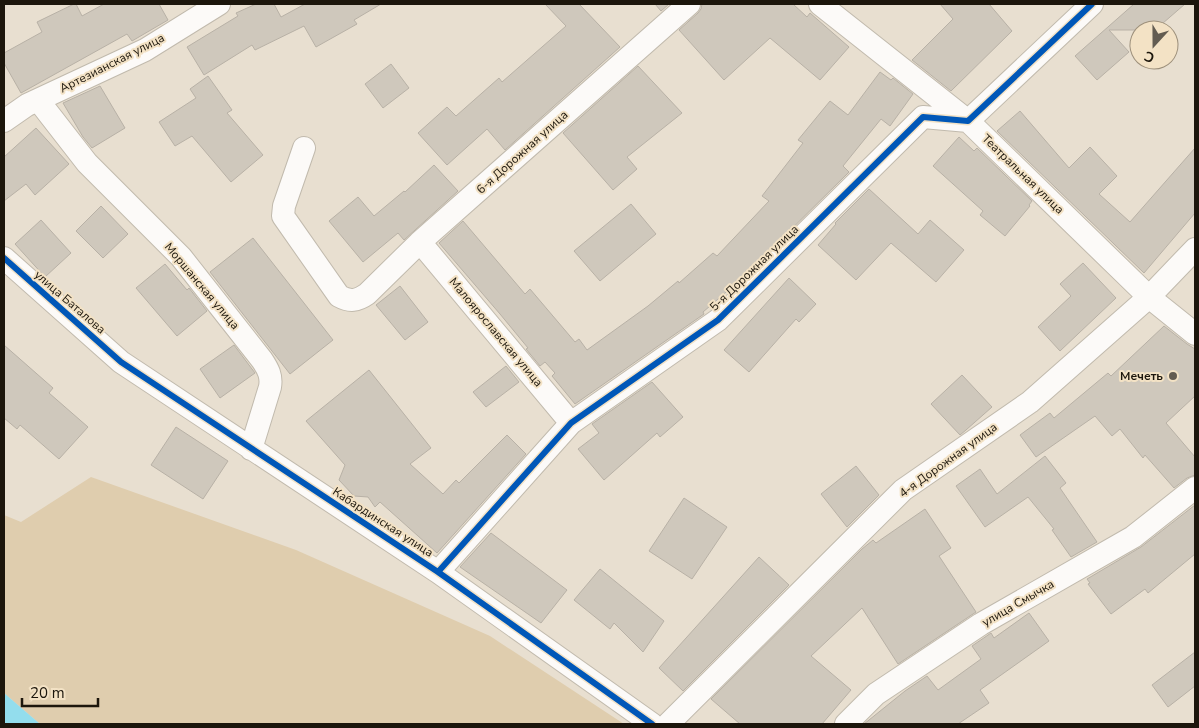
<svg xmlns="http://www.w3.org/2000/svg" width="1199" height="728" font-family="'Nunito Sans',sans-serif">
  <rect width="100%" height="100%" fill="#e8dfd0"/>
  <path fill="#dfcdae" d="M91,477L296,550L490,636L624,724H40L4,693V515L21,522Z"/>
  <path fill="#93dded" d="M4,693L40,724H4Z"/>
  <path fill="#cfc8bc" stroke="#b8b1a6" d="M74,4H76L82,16L104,4H159L168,20L132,41L127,34L21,93L4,63V53L42,32L37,22Z
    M256,4H274L281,17L305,4H381L354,20L357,24L316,47L304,26L255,50L252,45L204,75L187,47L238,16L236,13Z
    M545,4H579L620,47L505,150L487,129L447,165L418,133L447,107L456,116L499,78L502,82L566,26Z
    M655,4H669L661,11Z
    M702,4H793L807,17L810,13L849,47L820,80L770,38L724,80L679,30L698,13L701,9Z
    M940,4H989L1012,31L951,91L912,60L953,19Z
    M1134,4H1185L1155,30H1109L1129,52L1097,80L1075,56Z
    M391,64L409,88L383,108L365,84Z
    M638,66L682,113L627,157L637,169L613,190L563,133Z
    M880,72L891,80L893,78L913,94L890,126L881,119L843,166L849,172L738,282L703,312L704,314L575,404L552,376L555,373L545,362L540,366L526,349L528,348L500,314L439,243L463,221L525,294L530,289L575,342L579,339L587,350L648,306L678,281L679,283L713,253L717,256L769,201L762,196L803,143L798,140L830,101L848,115Z
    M208,76L232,110L227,113L263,155L231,182L192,136L175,146L159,122L196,98L190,89Z
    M100,86L125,128L92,148L83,137L63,103Z
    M1020,111L1069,168L1090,147L1117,176L1099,194L1130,222L1195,148V213L1144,273L997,131Z
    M36,128L69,164L35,195L26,184L4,201V157Z
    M959,137L974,151L977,148L1032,201L1029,205L1030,206L1005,236L980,215L983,211L933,166Z
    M434,165L458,191L404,240L398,233L363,262L329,221L358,197L374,216L404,191L405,192Z
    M869,189L918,234L930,220L964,250L936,282L891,243L856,280L818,245L836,224L835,223Z
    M631,204L656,234L600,281L574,251Z
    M101,206L128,234L103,258L76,231Z
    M41,220L71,253L45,277L15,244Z
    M253,238L333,340L290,374L210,272Z
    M1083,263L1116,298L1060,351L1038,327L1071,296L1060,284Z
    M165,264L187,290L189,288L207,311L177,336L136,288Z
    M789,278L816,304L799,322L796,319L749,372L724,350Z
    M400,286L428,322L405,340L376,305Z
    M1164,326L1187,344L1195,349V396L1166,423L1195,457V475L1187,478L1174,488L1145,455L1143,458L1120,429L1112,436L1095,416L1036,457L1020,435L1050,413L1054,418L1108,373L1111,376Z
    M4,345L53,388L49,393L88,427L59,459L20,425L17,429L4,418Z
    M234,345L255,373L220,398L200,369Z
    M506,366L519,382L486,407L473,392Z
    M369,370L431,448L410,464L443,494L456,480L459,483L507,435L526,454L437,553L380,502L375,507L368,497L354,496L339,480L345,465L306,421Z
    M962,375L992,407L966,430L960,435L931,404Z
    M652,382L683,417L660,437L657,433L604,480L578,449L599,433L592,424Z
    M176,427L228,461L203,499L151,465Z
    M1045,456L1066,483L1060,488L1097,542L1071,557L1052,530L1054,529L1028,497L985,527L956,486L980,469L997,494Z
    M856,466L879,495L847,527L821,494Z
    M684,498L727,527L692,579L649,551Z
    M1195,505V554L1148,593L1145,589L1111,614L1088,584L1090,583L1087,579L1141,547Z
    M925,509L951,548L939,556L976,612L898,664L862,608L811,656L851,690L822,724H740L711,699L862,549L873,540L876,543Z
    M491,533L567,590L541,623L460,567Z
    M759,557L789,585L683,691L659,668Z
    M600,569L664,621L643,652L614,623L610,629L574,600Z
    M1029,613L1049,641L980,690L989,703L958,724H864L905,691L927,676L938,690L981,659L972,646L991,633L994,638Z
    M1195,652V686L1168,707L1152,685Z"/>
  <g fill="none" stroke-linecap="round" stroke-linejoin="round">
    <defs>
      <path id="street" d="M820,4L968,121L1149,297L1195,334
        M38,100L87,163L181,257L262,360C268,369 272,376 270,387L251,449
        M4,121L27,105L145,50L219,4
        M304,148L284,206L283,216L339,296C350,302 357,301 367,294L420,242L689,4
        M420,242L571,423
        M4,258L121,362L438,572L652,724
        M438,572L571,423L718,320L923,117L968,121L1092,4
        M668,724L903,490L1030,402L1149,297L1195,249
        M846,724L876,694L981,624L1133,537L1195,488"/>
    </defs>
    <use href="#street" stroke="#c1baad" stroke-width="24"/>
    <use href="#street" stroke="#fcfaf8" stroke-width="22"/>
    <defs>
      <path id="cycleway" d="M4,258L121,362L438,572L652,724
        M438,572L571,423L718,320L923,117L968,121L1092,4"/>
    </defs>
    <use href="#cycleway" stroke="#f3e2c5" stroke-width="9"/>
    <use href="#cycleway" stroke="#0057b8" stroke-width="6"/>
  </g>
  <circle fill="#635c51" stroke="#f3e2c5" stroke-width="2" cx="1173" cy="376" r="5"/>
  <g text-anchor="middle" stroke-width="4" stroke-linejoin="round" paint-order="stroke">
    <g font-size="12" fill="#1c160c" stroke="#f3e2c5">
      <text transform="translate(112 63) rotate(-27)" y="4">Артезианская улица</text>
      <text transform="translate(522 152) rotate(-42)" y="4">6-я Дорожная улица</text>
      <text transform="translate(1023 174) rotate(44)" y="4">Театральная улица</text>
      <text transform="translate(754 268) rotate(-44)" y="4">5-я Дорожная улица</text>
      <text transform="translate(202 286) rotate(50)" y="4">Моршанская улица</text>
      <text transform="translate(70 302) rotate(41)" y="4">улица Баталова</text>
      <text transform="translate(496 332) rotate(50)" y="4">Малоярославская улица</text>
      <text transform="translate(948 460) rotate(-36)" y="4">4-я Дорожная улица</text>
      <text transform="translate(383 522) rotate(33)" y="4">Кабардинская улица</text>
      <text transform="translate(1018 603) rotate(-30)" y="4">улица Смычка</text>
    </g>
    <g font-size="12" font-weight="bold" fill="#1c160c" stroke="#f3e2c5" text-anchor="end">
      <text x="1163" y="380">Мечеть</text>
    </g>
  </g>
  <rect width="1199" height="728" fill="none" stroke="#1c160c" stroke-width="10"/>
  <g transform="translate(1154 45) rotate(201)"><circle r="24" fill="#f3e2c5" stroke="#9d907b"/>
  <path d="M0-4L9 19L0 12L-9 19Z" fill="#635c51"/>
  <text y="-8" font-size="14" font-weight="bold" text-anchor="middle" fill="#1c160c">С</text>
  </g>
  <path d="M22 698v8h76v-8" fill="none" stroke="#1c160c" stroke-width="2.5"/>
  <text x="30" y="698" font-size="15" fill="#1c160c" stroke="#f3e2c5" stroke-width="4" paint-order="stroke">20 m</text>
</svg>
